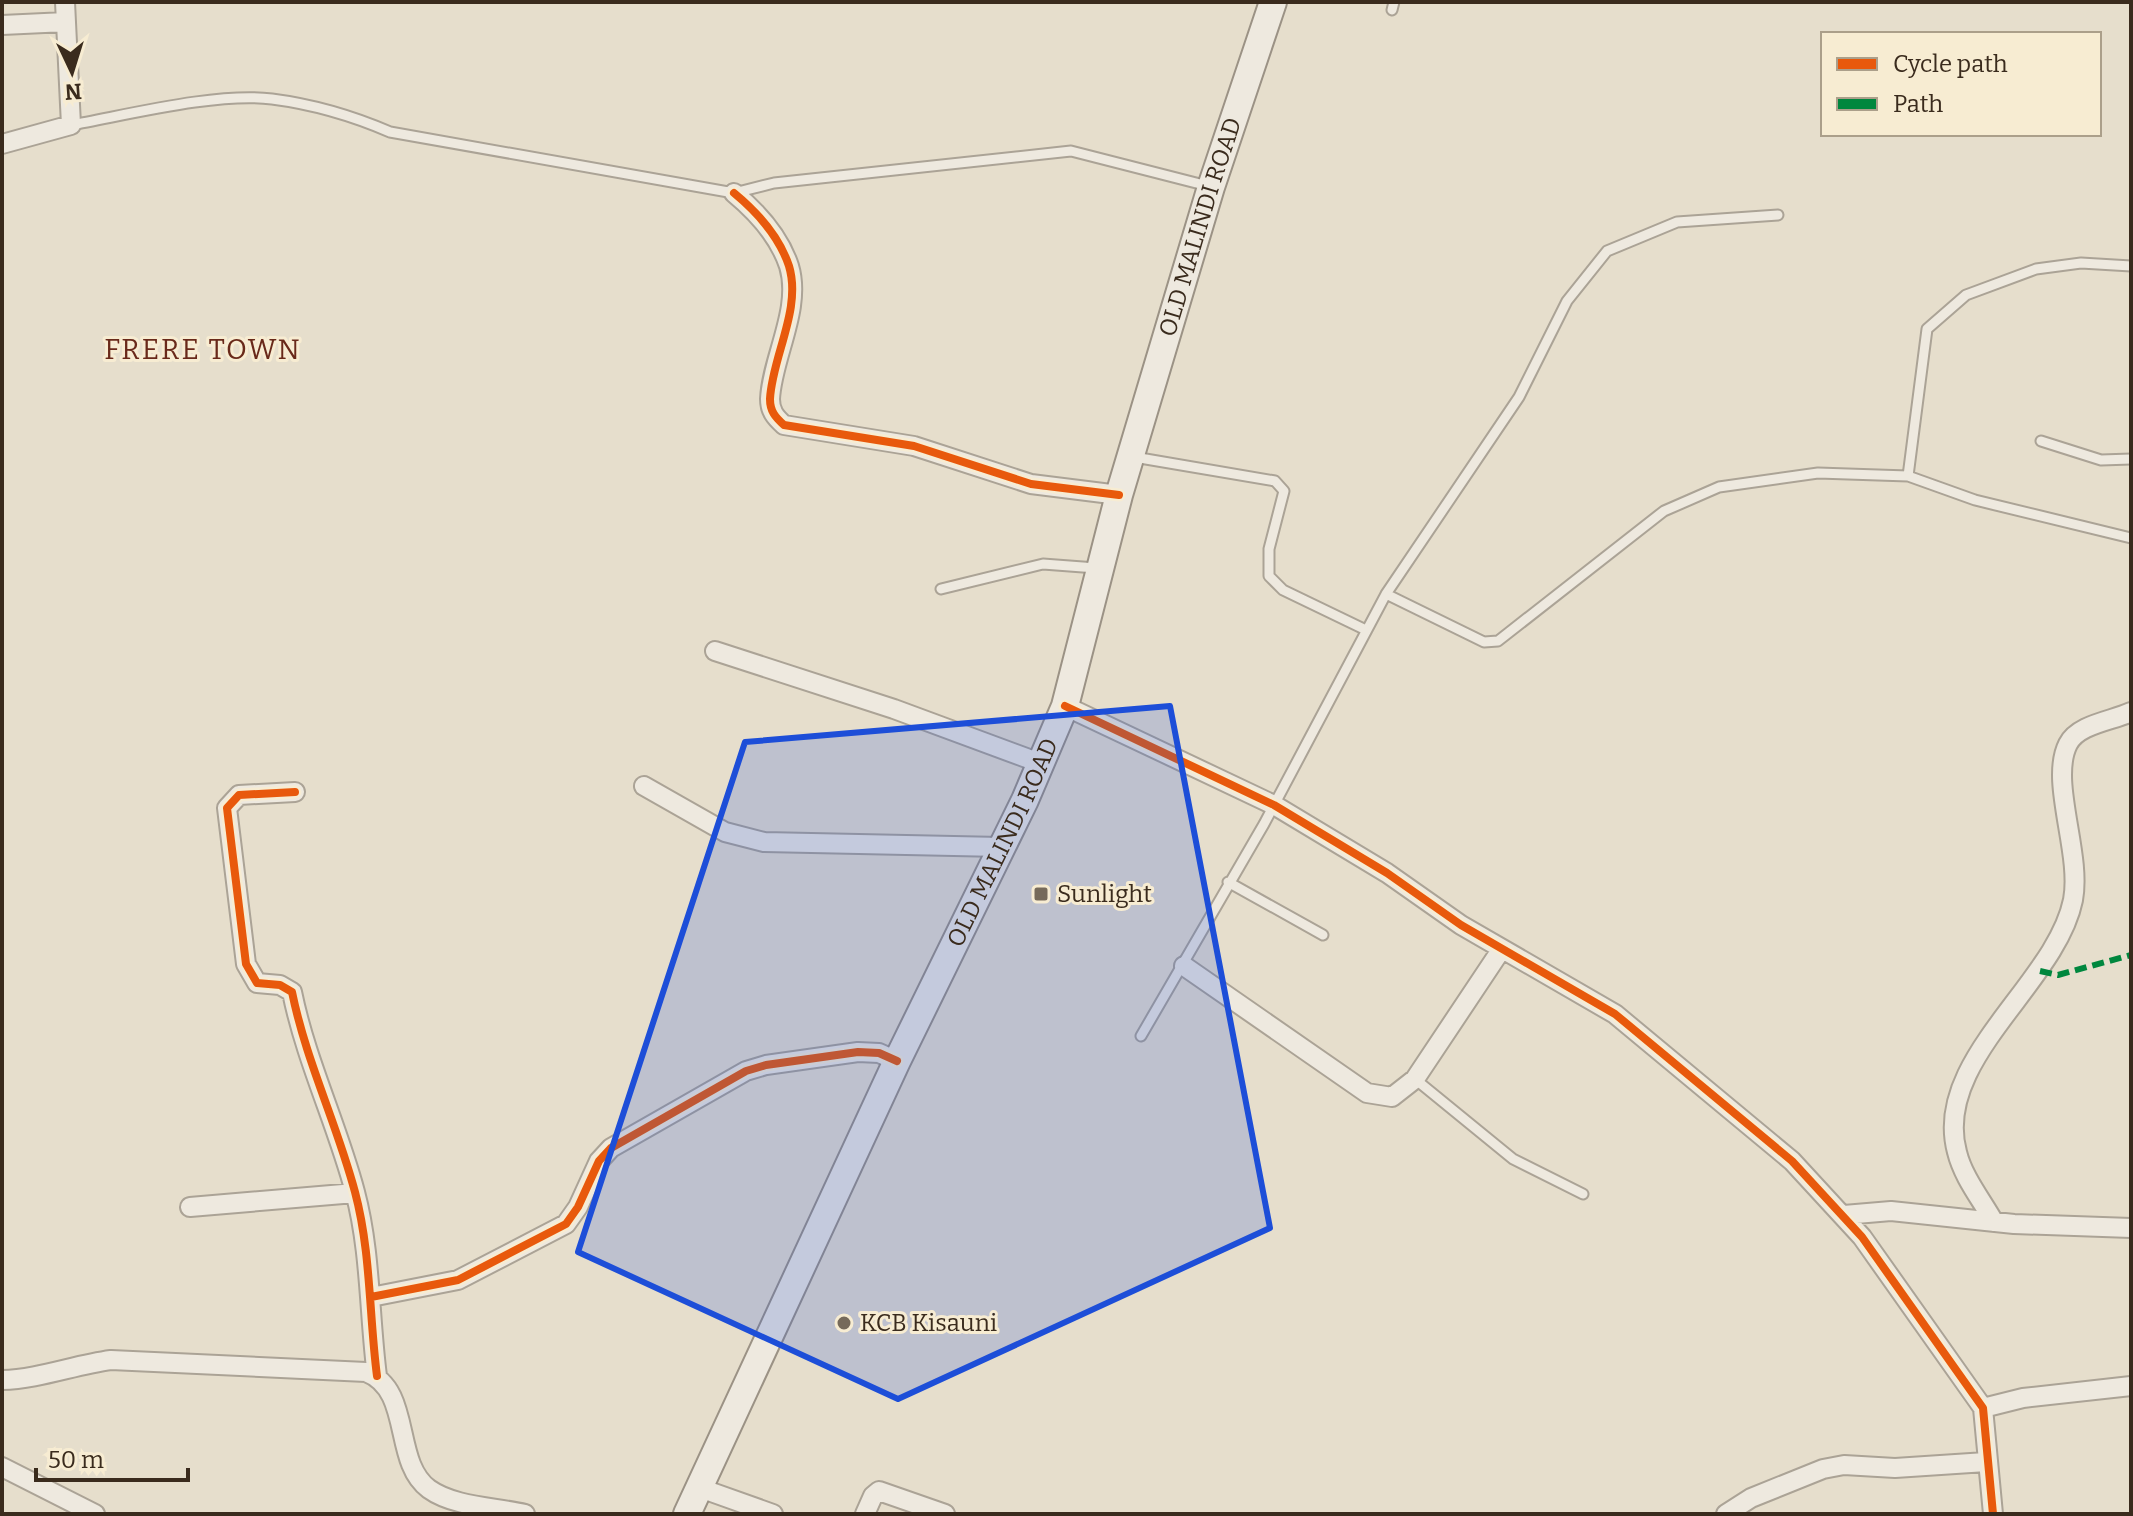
<svg xmlns="http://www.w3.org/2000/svg" width="2133" height="1516" font-family="Bitter,serif">
  <rect width="100%" height="100%" fill="#e6decc"/>
  <g fill="none" stroke-linecap="round" stroke-linejoin="round">
    <defs>
      <path id="service" d="M1392,10L1394,2
        M71,125C127,115 217,92 272,99C311,104 353,116 390,132L734,193L774,183L1071,151L1208,186
        M2041,441L2101,460L2131,459
        M1134,457L1275,481L1284,491L1269,549V576L1283,590L1366,630
        M1908,476L1927,329L1966,295L2036,269L2081,263L2131,266
        M941,589L1043,564L1096,568
        M1386,594L1484,642L1498,641L1664,511L1719,487L1818,473L1908,476L1975,500L2131,538
        M1228,882L1323,935
        M1141,1036L1264,824L1386,594L1519,397L1567,301L1607,251L1677,222L1778,215
        M1415,1079L1513,1159L1583,1194"/>
      <path id="minor" d="M2,25L66,22
        M2,144L71,125L65,2
        M734,193C757,212 779,236 789,266C802,309 772,357 770,399C770,411 775,417 784,425L914,446L1031,484L1119,495
        M715,651L894,709L1040,763
        M1065,706L1274,805L1387,873L1461,925L1615,1014L1792,1161L1862,1237L1983,1408L1993,1514
        M644,786L725,832L764,842L1001,847
        M295,792L239,795L227,808L246,964L257,983L280,985L292,992C306,1061 337,1124 355,1192C371,1252 369,1315 377,1376
        M1184,966L1367,1093L1392,1097L1415,1079L1501,950
        M190,1207L355,1193
        M1844,1215L1891,1211L2014,1224L2131,1228
        M1994,1222C1981,1199 1963,1177 1957,1152C1932,1060 2056,984 2073,900C2082,853 2049,781 2068,744C2078,724 2112,721 2131,712
        M371,1297L458,1280L566,1224L578,1207L599,1161L611,1148L746,1071L766,1065L858,1052L879,1053L897,1061
        M2,1380C39,1379 74,1365 111,1360L366,1372C413,1390 392,1462 429,1489C454,1507 496,1507 525,1514
        M1983,1408L2023,1398L2131,1386
        M2,1467L95,1514
        M700,1488L773,1514
        M865,1514L873,1496L879,1491L945,1514
        M1726,1514L1751,1498L1823,1469L1844,1465L1895,1468L1986,1462"/>
      <g id="secondary">
        <path id="s1" d="M687,1514L897,1061L1025,800L1065,706L1119,495L1211,187L1273,2"/>
      </g>
    </defs>
    <use href="#service" stroke="#aba396" stroke-width="13"/>
    <use href="#minor" stroke="#aba396" stroke-width="22"/>
    <use href="#secondary" stroke="#9b9285" stroke-width="30"/>
    <use href="#service" stroke="#eee9df" stroke-width="9"/>
    <use href="#minor" stroke="#eee9df" stroke-width="18"/>
    <use href="#secondary" stroke="#eee9df" stroke-width="26"/>
    <path stroke="#00873e" stroke-width="6" stroke-dasharray="12 6" stroke-linecap="butt" d="M2040,971L2058,975L2131,955"/>
    <defs>
      <path id="cycleway" d="M734,193C757,212 779,236 789,266C802,309 772,357 770,399C770,411 775,417 784,425L914,446L1031,484L1119,495
        M1065,706L1274,805L1387,873L1461,925L1615,1014L1792,1161L1862,1237L1983,1408L1993,1514
        M295,792L239,795L227,808L246,964L257,983L280,985L292,992C306,1061 337,1124 355,1192C371,1252 369,1315 377,1376
        M371,1297L458,1280L566,1224L578,1207L599,1161L611,1148L746,1071L766,1065L858,1052L879,1053L897,1061"/>
    </defs>
    <use href="#cycleway" stroke="#f7ecd2" stroke-width="13"/>
    <use href="#cycleway" stroke="#e8590c" stroke-width="8"/>
  </g>
  <path fill="#1d4ed8" fill-opacity="0.2" stroke="#1d4ed8" stroke-width="6" stroke-linejoin="round" d="M1170,706L1270,1228L898,1399L578,1252L745,742Z"/>
  <g fill="#766a5a" stroke="#f7ecd2" stroke-width="3">
    <rect x="1033" y="886" width="16" height="16" rx="4"/>
    <circle cx="844" cy="1323" r="8"/>
  </g>
  <g text-anchor="middle" stroke-width="6" stroke-linejoin="round" paint-order="stroke">
    <g font-size="24" fill="#3a2b1d" stroke="#f7ecd2">
      <text dy="8" stroke="none"><textPath href="#s1" startOffset="1390">OLD MALINDI ROAD</textPath></text>
      <text dy="8" stroke="none"><textPath href="#s1" startOffset="742">OLD MALINDI ROAD</textPath></text>
    </g>
    <g font-size="24" fill="#3a2b1d" stroke="#f7ecd2" text-anchor="start">
      <text x="1057" y="902">Sunlight</text>
      <text x="860" y="1331">KCB Kisauni</text>
    </g>
    <g font-size="28" letter-spacing="2" fill="#69291a" stroke="#f7ecd2">
      <text x="203" y="359">FRERE TOWN</text>
    </g>
  </g>
  <rect width="2133" height="1516" fill="none" stroke="#3a2b1d" stroke-width="8"/>
  <rect x="1821" y="32" width="280" height="104" fill="#f7ecd2" stroke="#ab9f8a" stroke-width="2"/>
  <rect x="1837" y="58" width="40" height="12" fill="#e8590c" stroke="#ab9f8a" stroke-width="2"/>
  <text x="1893" y="72" font-size="24" fill="#3a2b1d">Cycle path</text>
  <rect x="1837" y="98" width="40" height="12" fill="#00873e" stroke="#ab9f8a" stroke-width="2"/>
  <text x="1893" y="112" font-size="24" fill="#3a2b1d">Path</text>
  <g transform="translate(72 72) rotate(176)" stroke="#f7ecd2" stroke-width="6" paint-order="stroke">
  <path d="M0-6L14 30L0 20L-14 30Z" fill="#3a2b1d"/>
  <text y="-12" font-size="22" font-weight="bold" text-anchor="middle" fill="#3a2b1d">N</text>
  </g>
  <path d="M36 1468v12h152v-12" fill="none" stroke="#3a2b1d" stroke-width="4"/>
  <text x="48" y="1468" font-size="24" fill="#3a2b1d" stroke="#f7ecd2" stroke-width="6" paint-order="stroke">50 m</text>
</svg>
